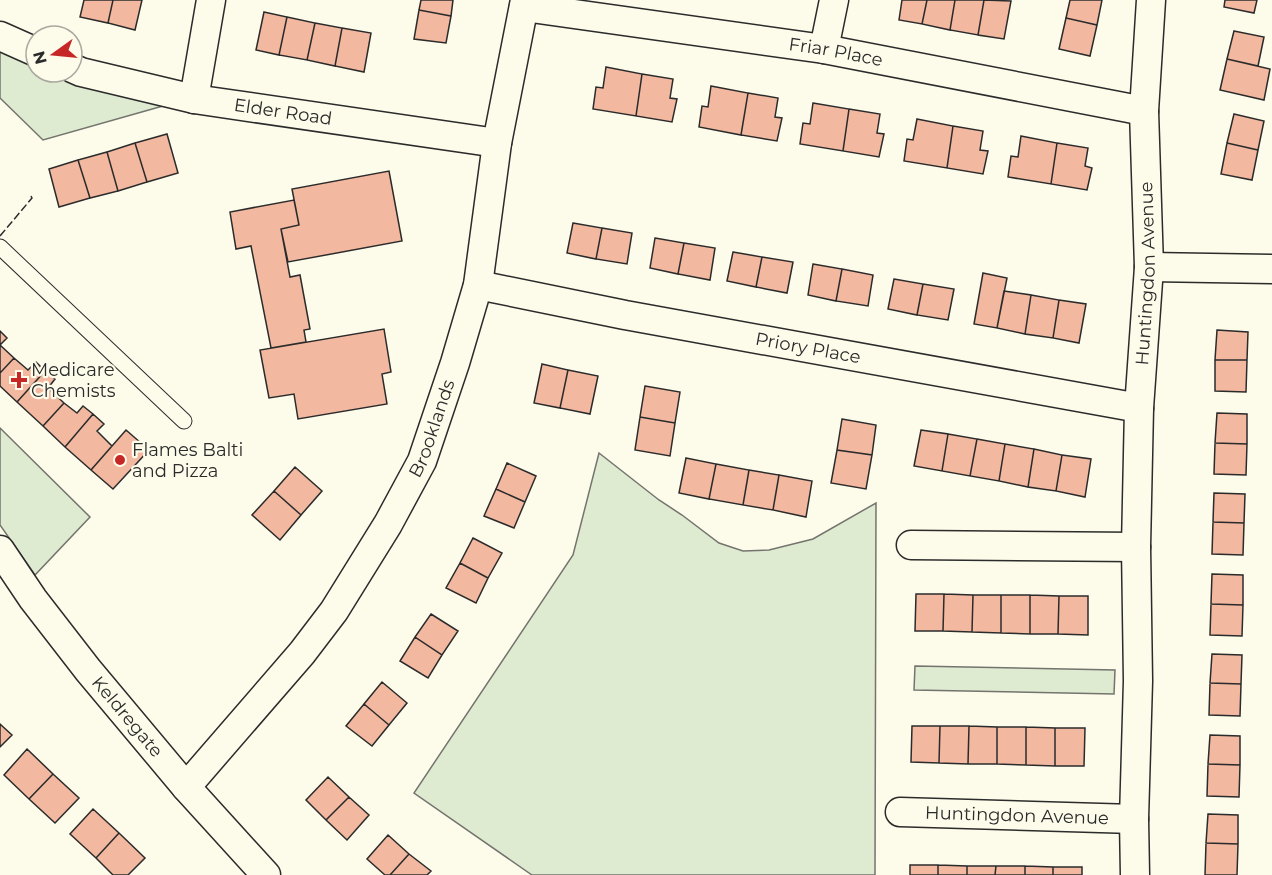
<svg xmlns="http://www.w3.org/2000/svg" width="1272" height="875" font-family="Montserrat,sans-serif">
  <rect width="100%" height="100%" fill="#fdfbea"/>
  <path fill="#deebd1" stroke="#74746e" stroke-width="1.5" d="M0,36L36,52V72H72L184,100L43,140L0,98Z
    M0,428L90,517L35,575L0,525Z
    M599,453L659,500L682,515L719,543L743,551L769,550L813,539L876,503L875,875H532L414,793L573,555Z
    M915,666L1115,670L1114,694L914,690Z"/>
  <path fill="#f2b8a0" stroke="#2b2b2b" stroke-width="1.5" d="M84,0H113L108,23L80,17Z
    M113,0H142L135,30L108,23Z
    M421,0H453L451,16L419,10Z
    M902,0H927L922,24L899,20Z
    M927,0H955L950,30L922,24Z
    M955,0H984L978,35L950,30Z
    M984,0L1011,1L1004,39L978,35Z
    M1070,0H1102L1097,25L1066,18Z
    M1225,0H1257L1254,13L1224,7Z
    M419,10L451,16L446,43L414,39Z
    M264,12L287,17L279,55L256,50Z
    M287,17L315,23L307,60L279,55Z
    M1066,18L1097,25L1090,56L1059,49Z
    M315,23L342,28L335,66L307,60Z
    M342,28L371,33L364,72L335,66Z
    M1234,31L1264,37L1258,66L1227,59Z
    M1227,59L1270,69L1264,100L1220,90Z
    M606,67L642,74L636,116L593,109L596,87L603,88Z
    M642,74L673,79L670,98L677,99L672,122L636,116Z
    M711,86L748,93L741,135L699,127L702,106L708,107Z
    M748,93L778,98L775,117L782,118L777,141L741,135Z
    M813,103L849,109L843,151L800,144L803,123L810,124Z
    M849,109L880,114L877,133L884,134L879,157L843,151Z
    M1234,114L1264,121L1258,150L1227,143Z
    M917,119L953,126L947,168L904,161L907,139L913,140Z
    M953,126L983,131L980,150L988,151L983,174L947,168Z
    M167,134L178,173L147,182L135,143Z
    M1021,136L1057,143L1051,184L1008,177L1011,156L1018,157Z
    M135,143L147,182L118,191L107,152Z
    M1057,143L1088,148L1085,166L1092,168L1087,190L1051,184Z
    M1227,143L1258,150L1252,180L1221,174Z
    M107,152L118,191L90,198L78,160Z
    M78,160L90,198L59,207L49,169Z
    M389,171L402,241L288,262L281,229L299,225L292,189Z
    M294,200L299,225L281,229L290,277L300,275L310,329L304,330L306,342L271,348L251,246L236,249L230,212Z
    M573,223L602,228L596,259L567,253Z
    M602,228L632,233L627,264L596,259Z
    M655,238L684,243L678,274L650,268Z
    M684,243L715,248L710,280L678,274Z
    M733,252L762,257L756,287L727,281Z
    M762,257L793,262L787,293L756,287Z
    M813,264L842,269L836,301L808,295Z
    M842,269L873,275L868,306L836,301Z
    M983,273L1007,278L997,328L974,324Z
    M894,279L923,284L917,315L888,309Z
    M923,284L954,289L948,320L917,315Z
    M1004,291L1031,295L1025,334L997,328Z
    M1031,295L1059,300L1053,338L1025,334Z
    M1059,300L1086,304L1079,343L1053,338Z
    M384,329L391,372L382,374L387,404L298,419L294,394L269,398L260,350Z
    M1217,330L1248,332L1247,360H1215Z
    M0,331L7,338L0,345L14,358L0,373Z
    M14,358L28,370L36,362L45,371L17,402L0,386V373Z
    M1215,360H1247L1246,392L1215,391Z
    M542,364L568,370L560,408L534,403Z
    M568,370L598,376L590,414L560,408Z
    M45,371L55,379L48,388L64,403L43,426L17,402Z
    M645,386L680,392L675,423L640,417Z
    M64,403L77,413L83,406L93,414L65,447L43,426Z
    M1217,413L1247,414V444L1215,443Z
    M93,414L104,424L97,431L112,446L91,470L65,447Z
    M640,417L675,423L670,456L635,450Z
    M842,419L876,425L872,455L837,450Z
    M126,430L149,450L113,489L91,470Z
    M921,430L948,434L942,471L914,466Z
    M948,434L977,439L970,476L942,471Z
    M977,439L1005,444L999,481L970,476Z
    M1215,443L1247,444L1246,475L1214,474Z
    M1005,444L1034,449L1028,487L999,481Z
    M1034,449L1062,455L1056,491L1028,487Z
    M837,450L872,455L866,489L831,483Z
    M1062,455L1091,459L1085,497L1056,491Z
    M686,458L716,464L709,499L679,493Z
    M507,463L536,476L525,502L496,489Z
    M716,464L749,470L743,505L709,499Z
    M295,467L322,491L301,515L274,491Z
    M749,470L779,475L773,510L743,505Z
    M779,475L812,481L806,517L773,510Z
    M496,489L525,502L514,528L484,516Z
    M274,491L301,515L280,540L252,515Z
    M1214,493L1245,494L1244,523L1213,522Z
    M1213,522L1244,523L1243,555L1212,554Z
    M473,538L502,553L488,578L460,563Z
    M460,563L488,578L476,603L446,588Z
    M1212,574L1243,575V605L1211,604Z
    M916,594H944L943,631H915Z
    M944,594L973,595L972,632L943,631Z
    M973,595H1001V633L972,632Z
    M1001,595H1030V634L1001,633Z
    M1030,595L1059,596L1058,634H1030Z
    M1059,596H1088V635L1058,634Z
    M1211,604L1243,605L1242,636L1210,635Z
    M431,614L458,631L442,655L415,637Z
    M415,637L442,655L428,678L400,661Z
    M1212,654L1242,655L1241,684L1210,683Z
    M382,682L407,703L389,725L364,704Z
    M1210,683L1241,684L1240,716L1209,715Z
    M364,704L389,725L372,746L346,726Z
    M0,724L12,735L0,747Z
    M912,726H940L939,763L911,762Z
    M940,726H969L968,764L939,763Z
    M969,726L997,727V764H968Z
    M997,727H1026V765L997,764Z
    M1026,727L1055,728V766L1026,765Z
    M1055,728H1085L1084,766H1055Z
    M1210,735L1240,736V765L1208,764Z
    M27,749L53,774L29,799L4,775Z
    M1208,764L1240,765L1239,797L1207,796Z
    M53,774L79,798L55,823L29,799Z
    M328,777L349,797L326,820L306,800Z
    M349,797L369,815L347,840L326,820Z
    M93,809L119,833L96,858L70,834Z
    M1208,814L1238,815V844L1206,843Z
    M119,833L145,858L128,875H113L96,858Z
    M388,835L409,854L390,875H385L367,859Z
    M1206,843L1238,844L1237,875H1205Z
    M409,854L431,871L427,875H390Z
    M910,865H938V875H910Z
    M938,865L967,866V875H938Z
    M967,866H996L995,875H967Z
    M996,866H1025V875H995Z
    M1025,866L1053,867V875H1025Z
    M1053,867H1082V875H1053Z"/>
  <g fill="none" stroke-linecap="round" stroke-linejoin="round">
    <defs>
      <path id="lane" d="M0,247L184,421"/>
      <g id="street">
        <path id="s1" d="M524,7L824,49L1144,111"/>
        <path d="M0,36L36,52"/>
        <path d="M824,49L834,0"/>
        <path id="s2" d="M72,68L81,72L194,99L497,143"/>
        <path d="M194,99L211,0"/>
        <path d="M1149,267L1272,269"/>
        <path id="s3" d="M478,285L625,315L1139,408"/>
        <path d="M911,545L1136,547"/>
        <path id="s4" d="M0,550L33,599L88,670L186,787L266,875"/>
        <path id="s5" d="M186,787L302,653L334,611L388,524L422,461L455,363L478,285L497,143L525,0"/>
        <path id="s6" d="M900,812L1134,819"/>
        <path id="s7" d="M1135,875L1134,819L1138,681L1136,547L1139,408L1149,267L1144,111L1151,0"/>
      </g>
    </defs>
    <use href="#lane" stroke="#2b2b2b" stroke-width="17"/>
    <use href="#street" stroke="#2b2b2b" stroke-width="31"/>
    <use href="#lane" stroke="#fdfbea" stroke-width="15"/>
    <use href="#street" stroke="#fdfbea" stroke-width="28"/>
    <path stroke="#2b2b2b" stroke-width="1.5" stroke-dasharray="8 3" stroke-linecap="butt" d="M0,236L32,198L31,196"/>
  </g>
  <g fill="#c62828" stroke="#fdfbea" stroke-width="2">
    <path d="M16 371h6v6h6v6h-6v6h-6v-6h-6v-6h6z"/>
    <circle cx="120" cy="460" r="6"/>
  </g>
  <g text-anchor="middle" stroke-width="4.5" stroke-linejoin="round" paint-order="stroke">
    <g font-size="18" fill="#2b2b2b" stroke="#fdfbea">
      <text dy="6" stroke="none"><textPath href="#s1" startOffset="315">Friar Place</textPath></text>
      <text dy="6" stroke="none"><textPath href="#s2" startOffset="216">Elder Road</textPath></text>
      <text dy="6" stroke="none"><textPath href="#s7" startOffset="602">Huntingdon Avenue</textPath></text>
      <text dy="6" stroke="none"><textPath href="#s3" startOffset="336">Priory Place</textPath></text>
      <text dy="6" stroke="none"><textPath href="#s5" startOffset="438">Brooklands</textPath></text>
      <text dy="6" stroke="none"><textPath href="#s4" startOffset="210">Keldregate</textPath></text>
      <text dy="6" stroke="none"><textPath href="#s6" startOffset="117">Huntingdon Avenue</textPath></text>
    </g>
    <g font-size="18" fill="#2b2b2b" stroke="#fdfbea" text-anchor="start">
      <text x="31" y="376">Medicare<tspan x="31" dy="21">Chemists</tspan></text>
      <text x="132" y="456">Flames Balti<tspan x="132" dy="21">and Pizza</tspan></text>
    </g>
  </g>
  <g transform="translate(54 54) rotate(255)"><circle r="28" fill="#fdfbea" stroke="#a9a89e" stroke-width="1.5"/>
  <path d="M0-4.5L10 22L0 15L-10 22Z" fill="#c62828"/>
  <text y="-9" font-size="16" font-weight="bold" text-anchor="middle" fill="#2b2b2b">N</text>
  </g>
</svg>
